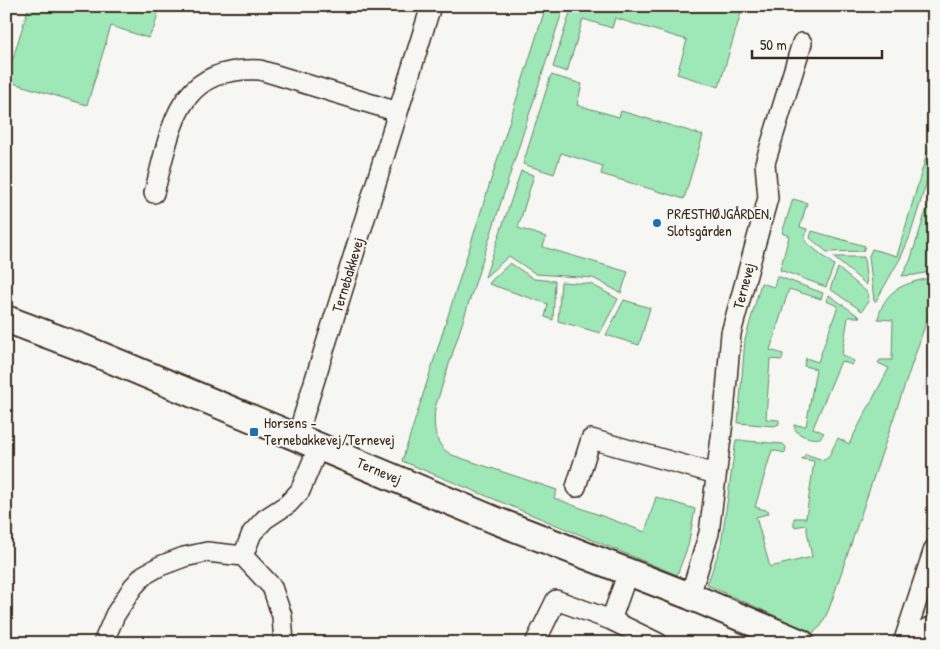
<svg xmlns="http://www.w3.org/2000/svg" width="940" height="649" font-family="'Patrick Hand',sans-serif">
  <rect width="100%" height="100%" fill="#f6f6f2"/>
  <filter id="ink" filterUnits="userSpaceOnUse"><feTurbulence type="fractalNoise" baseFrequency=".02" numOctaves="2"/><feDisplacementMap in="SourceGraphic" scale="10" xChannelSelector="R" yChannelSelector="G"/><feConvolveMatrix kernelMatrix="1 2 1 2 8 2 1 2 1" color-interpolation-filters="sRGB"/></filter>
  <g filter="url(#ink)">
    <path fill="#eae9f5" d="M934,354V394L922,390Z"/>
    <path fill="#9ee7b6" stroke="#6c886a" d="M29,6H160L154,28L148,38L111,26L87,105L6,81Z
      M546,6H564L435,408C434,420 433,437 442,447C444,450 449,453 452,455L557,490L554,498L645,532L656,497L695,509L688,546L677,575L402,461Z
      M572,6H743L719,87L677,74L687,40L615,18L612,28L583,19L567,72L553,67Z
      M551,75L582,84L577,105L619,117L621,111L703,135L684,199L601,174L603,166L561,153L554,174L523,164Z
      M934,129V158L910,236L901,257L876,301H874L869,256L872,249L897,256Z
      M521,171L534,175L518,228L546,237L543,247L628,272L621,293L593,278L536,274L509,256L485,277Z
      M934,186V271L915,275L902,276L910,261Z
      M793,199L807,203L800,227L807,229L805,238L806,242L834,265L826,287L780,270L789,236L782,233Z
      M812,231L865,246L863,251L827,252L810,238Z
      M833,257H864L867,285Z
      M510,263L534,279L555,281L553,320L545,317L548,304L489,284L491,281Z
      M838,268L868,293L869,300L862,311L830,289Z
      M777,276L823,293L821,299L789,289L770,350L783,354L782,360L770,359L766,419L779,420V424L774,426L738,423L745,340L761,283L774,287Z
      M934,277V299L829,609L821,626L813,633L707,585L721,545L736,440L783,444L786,447L785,453L772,450L755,507L769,511L767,514L756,517L770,567L812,557L806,525L794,527V518H806L814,461L802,459L806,454L823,460L828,458L838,438L849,444L889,368L878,363L880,360H892L893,320L878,319C885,287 907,283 934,277Z
      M561,282L591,284L618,299L600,333L558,321Z
      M829,295L860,317H848L842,355L854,361L852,365L841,361L813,428L824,433L820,438C811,440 794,435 794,425L806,426L816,369L804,366L806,358L818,362L838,306L826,301Z
      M624,300L650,308L639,345L606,335Z"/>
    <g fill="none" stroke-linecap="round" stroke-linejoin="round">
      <defs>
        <path id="street" d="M154,193C172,128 175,66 260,70L398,112
          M297,437L431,6
          M576,487L591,439L716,474
          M243,556L252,533L265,519L288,504L300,491L319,446
          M690,596L709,533L724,414L731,333L768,198L765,163L802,43
          M611,620L628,572
          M903,642L934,625
          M103,643L115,615L133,587L144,575L160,566L184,557L207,552L243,556L272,587L282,616L284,643
          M535,643L556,600L611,620L658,643
          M903,643L934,549"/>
        <path id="secondary" d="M6,319L83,348L497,521L690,596L801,643"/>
      </defs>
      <use href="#street" stroke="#3b2a1e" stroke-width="22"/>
      <use href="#secondary" stroke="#3b2a1e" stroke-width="30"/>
      <use href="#street" stroke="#f6f6f2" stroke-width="19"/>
      <use href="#secondary" stroke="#f6f6f2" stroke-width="26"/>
    </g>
  </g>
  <g fill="#1f6fb2" stroke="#f6f6f2" stroke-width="2">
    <circle cx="657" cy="223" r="5"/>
    <rect x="249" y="427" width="10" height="10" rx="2.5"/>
  </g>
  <g text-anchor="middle" stroke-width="4" stroke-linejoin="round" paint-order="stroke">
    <g font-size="15" fill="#3b2a1e" stroke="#f6f6f2" text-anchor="start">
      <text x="667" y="219">PRÆSTHØJGÅRDEN,<tspan x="667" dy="17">Slotsgården</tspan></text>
      <text x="264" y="428">Horsens -<tspan x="264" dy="17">Ternebakkevej/Ternevej</tspan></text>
    </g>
    <g font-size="15" fill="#3b2a1e" stroke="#f6f6f2">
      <text transform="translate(348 275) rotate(-73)" y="5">Ternebakkevej</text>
      <text transform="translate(744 286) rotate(-75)" y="5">Ternevej</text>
      <text transform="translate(379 471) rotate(23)" y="5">Ternevej</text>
    </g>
  </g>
  <rect width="940" height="649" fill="none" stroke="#f6f6f2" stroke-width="25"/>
  <rect x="12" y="12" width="915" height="624" fill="none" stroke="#3b2a1e" stroke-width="2" filter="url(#ink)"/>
  <path d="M752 50v8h130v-8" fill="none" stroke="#3b2a1e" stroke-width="2.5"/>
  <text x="760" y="50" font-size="15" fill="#3b2a1e" stroke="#f6f6f2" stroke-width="4" paint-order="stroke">50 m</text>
</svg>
